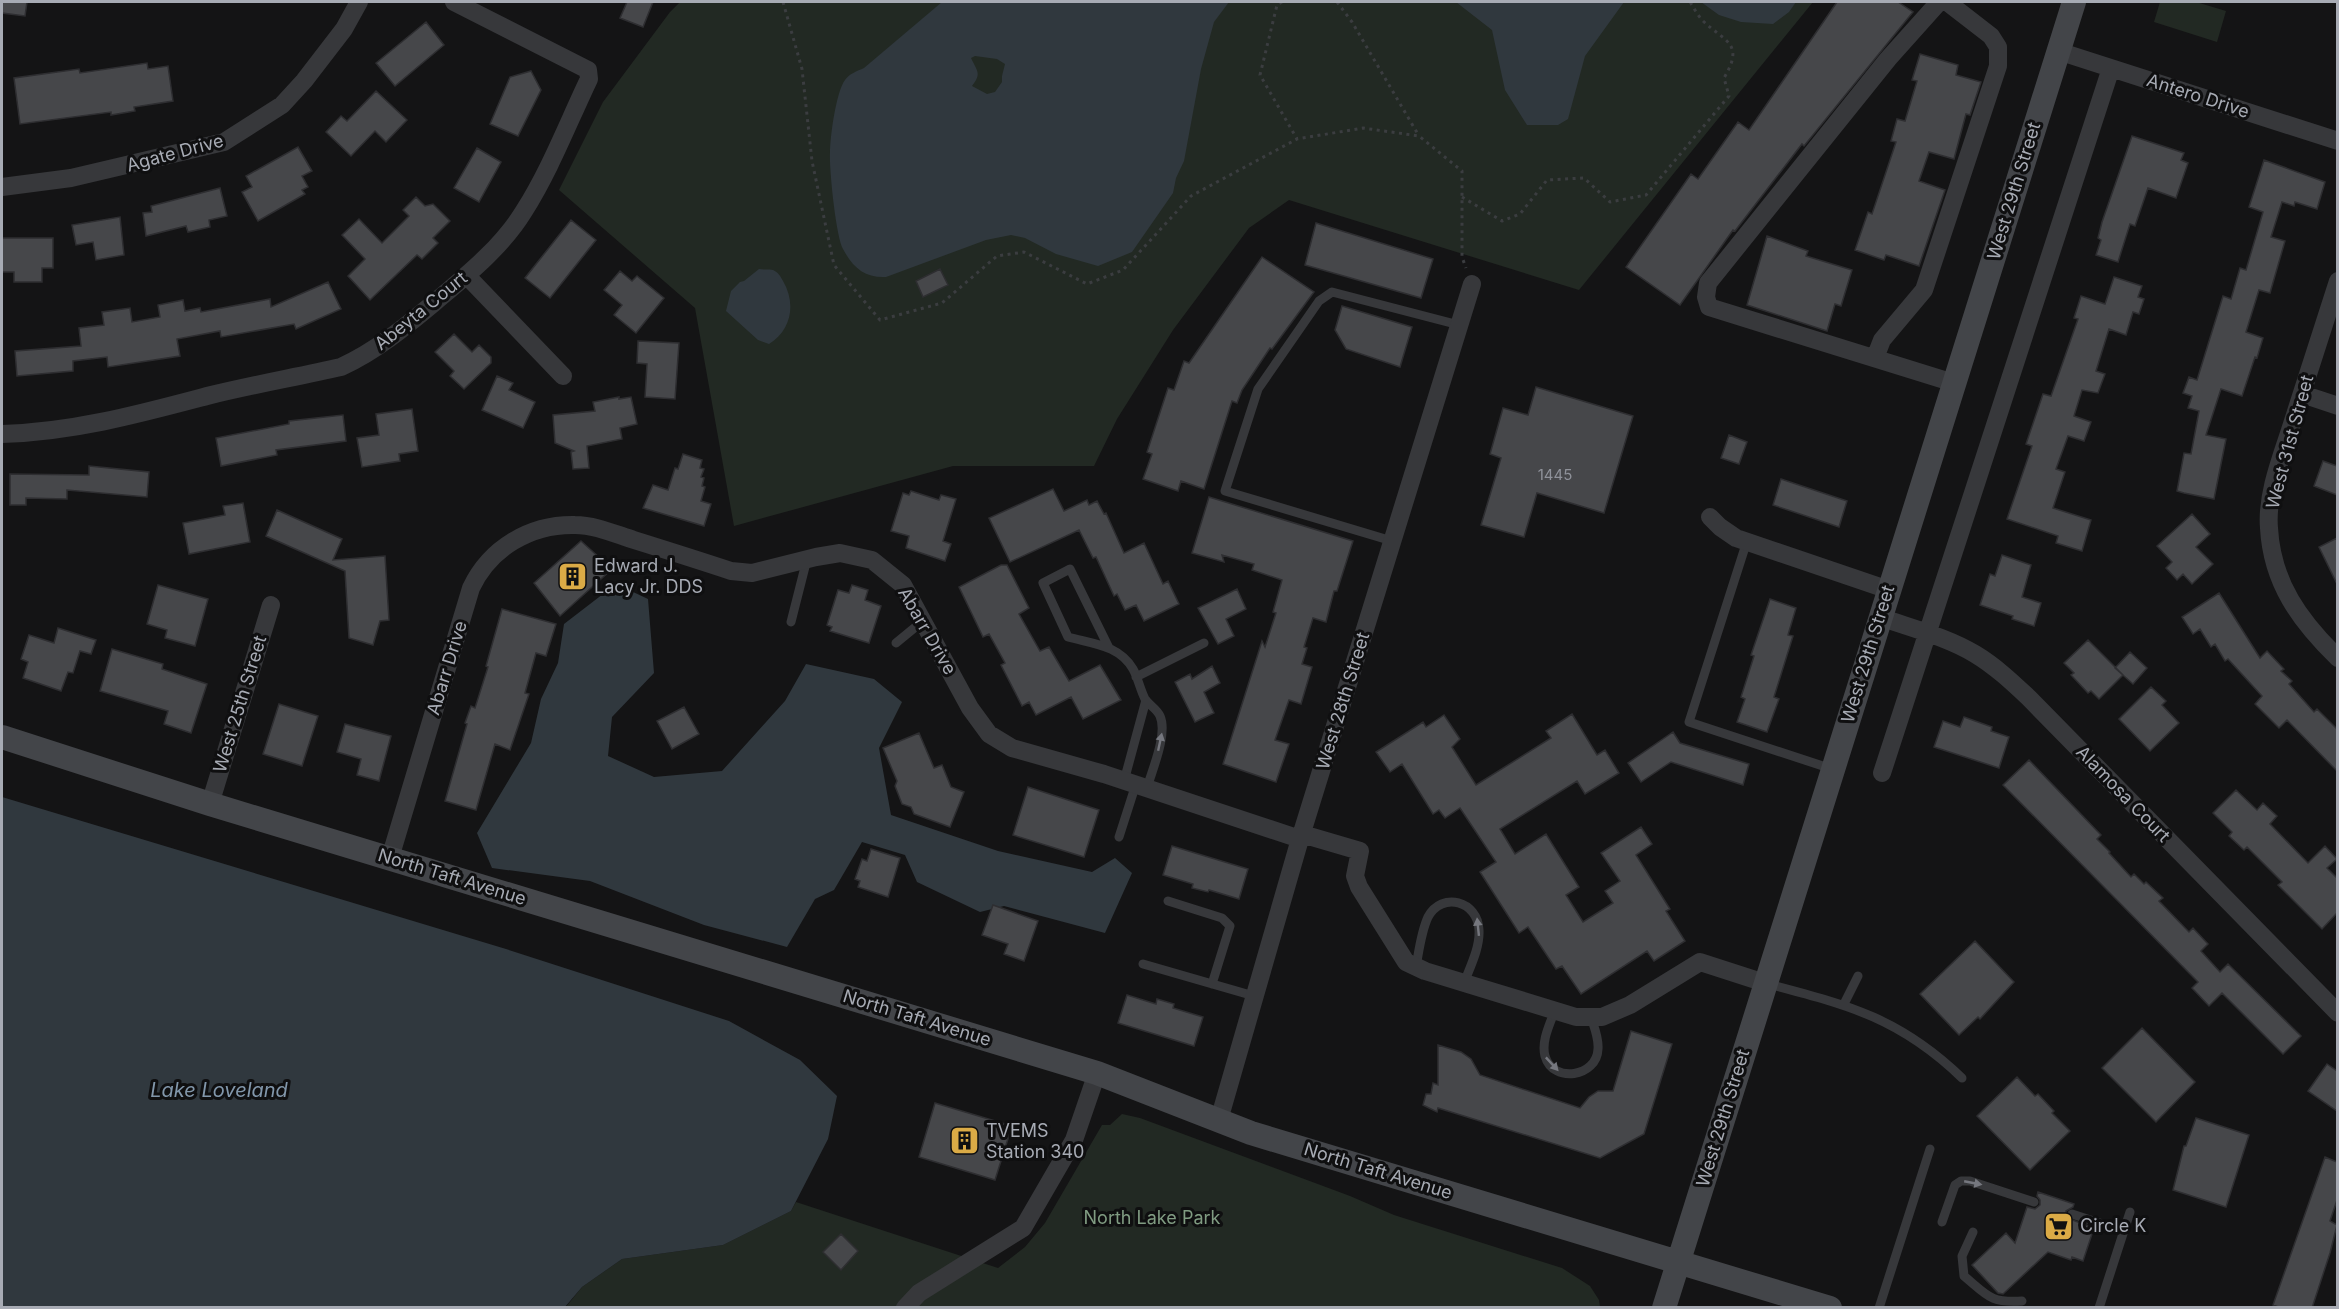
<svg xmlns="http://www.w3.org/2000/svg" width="2339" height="1309" font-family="Inter,sans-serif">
  <rect width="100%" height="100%" fill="#141415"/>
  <path fill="#222923" d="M680,2H1813L1579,290L1289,200L1249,228L1173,330L1117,419L1094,466H953L734,526L695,308L559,190L603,102L670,12Z
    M2160,2H2196L2226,11L2217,42L2154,22Z
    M1122,1114L1140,1118L1350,1196L1394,1215L1562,1268L1590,1286L1599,1300L1600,1307L565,1308L582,1287L622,1259L723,1245L791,1211L796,1202L998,1268L1025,1247L1045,1223L1102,1125H1110Z"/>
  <path fill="#30383e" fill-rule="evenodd" d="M942,2H1229L1214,22L1201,69L1184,161L1176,178L1173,193L1132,252L1098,266L1056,254L1025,238L1011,235L986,240L886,277C865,278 853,268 843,249C836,237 829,168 830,153C830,137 836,92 845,80C849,74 857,71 864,68ZM975,56L997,59L1005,64L1002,76V82L995,92L987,94L972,86C982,73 977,71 971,58Z
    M1456,2H1624L1585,56L1568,119L1558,125H1527L1505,90L1492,30Z
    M1701,2H1796L1789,12L1773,24L1741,22L1719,15Z
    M759,269C763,270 769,269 773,270C778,272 781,277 783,281C796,303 792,330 769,344L758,340L726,311L731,291L740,282L744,281Z
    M616,584L648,599L654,673L612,717L608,756L654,777L722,771L785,701L806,664L874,679L902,702L879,748L891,815L998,851L1092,872L1115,858L1132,873L1105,933L1004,906L980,912L917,882L905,855L862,842L834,890L815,899L787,947L704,925L590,881L492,868L477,833L531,743L541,699L558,663L564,624Z
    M2,797L506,949L729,1021L800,1060L837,1096L828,1139L791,1211L723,1245L622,1259L582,1287L565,1307H2Z"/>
  <path fill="#46474a" stroke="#2e2e31" stroke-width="1.5" d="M2,2H27L25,16L2,13Z
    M627,2H653L643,27L620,18Z
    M1837,2H1898L1913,12L1804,146L1802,144L1735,231L1733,230L1680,305L1626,267L1691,174L1698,179L1738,122L1749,130Z
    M426,22L444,45L395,86L376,63Z
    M1920,54L1958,65L1956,75L1981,82L1970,115L1966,114L1954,159L1929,152L1919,181L1945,190L1919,266L1886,255L1884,260L1855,250L1868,212L1872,214L1896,142L1891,141L1897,119L1905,121L1917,81L1912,80Z
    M147,63L148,69L168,66L173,101L134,107L135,111L111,115V112L20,124L14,78L79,69L80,73Z
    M531,71L541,90L518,136L490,124L510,77Z
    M376,91L407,120L386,142L375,131L351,156L326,132L341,116L347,121Z
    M2132,136L2184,153L2181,160L2188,163L2176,198L2148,188L2135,226L2130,224L2118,262L2096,255L2101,240L2098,238L2102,222Z
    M298,147L312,171L302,176L308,187L302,190L305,194L258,221L242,192L252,187L246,176Z
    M477,148L501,162L479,202L454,188Z
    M2264,160L2325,182L2317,209L2295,202L2294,206L2282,202L2271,237L2285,241L2270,293L2259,290L2246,332L2263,338L2257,358L2255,357L2242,396L2221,389L2206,435L2226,439L2214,499L2184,493L2177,491L2184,453L2191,454L2199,411L2188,408L2192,396L2183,393L2189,377L2197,380L2223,296L2231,299L2240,268L2246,270L2263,212L2249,207Z
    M220,188L227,216L209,220L210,227L188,232L186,226L146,236L143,213L152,212L151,206Z
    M416,197L425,206L433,204L450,221L433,238L438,243L422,259L417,255L370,300L348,276L365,259L342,235L359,219L382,243L409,216L403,210Z
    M120,217L124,255L96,260L93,242L76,245L72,225Z
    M571,220L596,240L550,298L525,278Z
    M1316,223L1433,259L1421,298L1305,265Z
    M1767,236L1808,251L1806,256L1852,270L1841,306L1835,304L1827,331L1747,305Z
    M2,238H53V268H42V282H14V272H2Z
    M1262,257L1314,292L1272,349L1270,348L1242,390L1237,403L1232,401L1204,489L1181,481L1178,491L1143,479L1152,454L1147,452L1168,388L1174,390L1184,361L1189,363Z
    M940,269L948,285L923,297L916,281Z
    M620,271L632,281L637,276L664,298L636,333L614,315L622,305L604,290Z
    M2114,277L2142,286L2138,297L2144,299L2139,314L2133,312L2126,335L2109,329L2096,371L2105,374L2098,393L2082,390L2074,416L2091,422L2084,441L2068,436L2056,469L2065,472L2053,508L2091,520L2082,551L2056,543L2058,536L2007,519L2032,446L2026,444L2043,394L2051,396L2078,319L2074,318L2081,296L2105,304Z
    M328,282L341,309L296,329L294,324L221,337L220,331L177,339L180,356L108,367L107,357L73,361V371L17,376L15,351L81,346L79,328L104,325L102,312L130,308L132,322L160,317L158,305L183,300L185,311L200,308L201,312L270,299L271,307Z
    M1342,306L1412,327L1400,367L1346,349L1335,330Z
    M454,334L472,352L479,345L491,357V363L464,389L450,376L454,371L435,352Z
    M638,341L679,343L675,399L645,397L647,364L637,363Z
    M497,376L513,383L509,390L535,402L523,428L482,410Z
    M1536,387L1633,416L1604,513L1537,493L1524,537L1481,525L1501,458L1490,454L1503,408L1528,415Z
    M619,397V399L631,397L637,424L620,428L622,439L587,446L589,468L573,469L571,452L574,451L555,443L553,415L595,411L593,402Z
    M412,409L418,451L399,454L400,461L362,467L357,438L379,435L376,414Z
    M343,415L346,441L276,450L277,455L221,466L216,438L289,424V421Z
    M1729,435L1747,442L1739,464L1721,458Z
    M683,454L702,460L700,468L704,469L701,477L704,478L702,486L705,487L701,501L711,504L704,526L643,508L653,485L668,490L675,468L678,469Z
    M2323,461L2337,466V495L2314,486Z
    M89,466L149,472L147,497L67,490V499L26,498V505H10V474L89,475Z
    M1781,479L1847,501L1839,527L1773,505Z
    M1053,489L1064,511L1087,500L1089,505L1097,501L1104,514L1106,513L1124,553L1144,543L1163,584L1168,581L1179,604L1144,621L1136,605L1125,610L1117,594L1114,596L1096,557L1093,558L1079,530L1010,562L989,518Z
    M911,491L939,500L941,495L956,499L943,541L951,544L945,561L906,548L909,536L891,531L903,493L909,495Z
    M1209,497L1353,541L1337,591H1334L1326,622L1313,618L1304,647L1307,648L1302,664L1312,667L1301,704L1289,700L1275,740L1289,744L1276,782L1223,764L1262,641L1265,647L1276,613L1273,612L1282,580L1252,570L1254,564L1222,555L1224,562L1192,553Z
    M243,503L250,542L189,554L183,523L225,515L223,506Z
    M277,510L342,539L333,560L385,556L389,620L380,621L373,645L349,638L345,571L266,536Z
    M2192,514L2210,534L2196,547L2213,564L2192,584L2183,574L2177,580L2166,568L2172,562L2157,546Z
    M2337,538V584L2319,547Z
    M581,541L612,569L560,616L534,583Z
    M2002,555L2031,565L2022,597L2041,603L2034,626L2012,619L2013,616L1980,605L1990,574L1995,576Z
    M1001,565H1007L1029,608L1019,614L1040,651L1049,647L1069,681L1100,665L1121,700L1083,719L1071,697L1036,715L1029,702L1022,706L1001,665L1005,663L989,634L983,637L959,587Z
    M158,585L208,599L195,646L165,638L167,630L147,624Z
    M852,585L868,590L865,600L881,606L869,643L830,631L832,627L827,625L838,590L849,593Z
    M1237,589L1246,609L1226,619L1234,636L1218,644L1198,608Z
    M2219,593L2260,658L2267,651L2284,669L2281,671L2292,681L2289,684L2314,712L2317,709L2337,729V771L2287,720L2279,728L2255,704L2262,696L2228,659L2225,661L2215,644L2211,647L2200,629L2193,634L2182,617Z
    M1770,599L1796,608L1788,635L1793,636L1774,697L1779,699L1767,732L1737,722L1745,699L1741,697L1754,656L1751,655Z
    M502,609L556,624L546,656L536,653L525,693L529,694L510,750L495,744L476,810L445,801L467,724L465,723L471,706L475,708L488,667L486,666Z
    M58,628L96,640L91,654L80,651L73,673L68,672L61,691L23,678L28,662L21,659L29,635L54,643Z
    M2088,640L2123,675L2099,699L2091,691L2088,693L2071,675L2074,673L2064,663Z
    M112,649L163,664L162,669L207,684L191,733L164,724L168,711L100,691Z
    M2130,652L2147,668L2133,684L2115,668Z
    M1212,666L1220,683L1204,692L1214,713L1195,722L1175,682L1190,674L1192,679Z
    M2151,687L2166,701L2162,705L2179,723L2150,751L2119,719Z
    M279,704L318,716L302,766L263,754Z
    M684,707L699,734L672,749L657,721Z
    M1572,714L1597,755L1605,750L1619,773L1585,794L1577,781L1500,829L1515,854L1546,834L1579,887L1566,895L1583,922L1613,903L1605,891L1620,881L1601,853L1641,827L1652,844L1636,855L1670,909L1666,911L1685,941L1654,961L1647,951L1581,994L1562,966L1556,969L1528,927L1519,933L1480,872L1496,862L1460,808L1445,818L1439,810L1433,814L1402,764L1390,772L1376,752L1423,722L1426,727L1444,715L1460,739L1452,747L1476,785L1551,738L1546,731Z
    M1964,717L1992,727L1991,731L2009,737L1999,768L1934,747L1943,721L1960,727Z
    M345,724L391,736L379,781L357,775L361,759L337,752Z
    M1673,732L1680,743L1749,764L1743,785L1671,762L1641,782L1628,763Z
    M919,733L934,768L942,765L951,787L964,792L950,827L914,814L911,807L902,804L895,786L897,781L883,748Z
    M2029,760L2101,835L2097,839L2110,852L2109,853L2131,877L2134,874L2144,884L2146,882L2163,898L2159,901L2189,932L2193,928L2208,944L2201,951L2220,972L2228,964L2301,1036L2283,1054L2222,993L2209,1006L2192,988L2198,982L2003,785Z
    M1028,787L1099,810L1084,857L1013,835Z
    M2236,790L2257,810L2263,803L2277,816L2270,824L2308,863L2325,846L2337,859L2327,868L2337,878V913L2322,929L2278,885L2282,882L2247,847L2244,850L2229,836L2232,832L2213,813Z
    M1172,846L1248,869L1239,899L1209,890L1208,892L1192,888L1193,884L1163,875Z
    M871,849L900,858L888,897L858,887L860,881L855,879L862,859L867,861Z
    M993,905L1038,921L1024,961L1004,954L1008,944L982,935Z
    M1975,941L2014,982L1980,1019L1978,1017L1959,1035L1920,994Z
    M1127,995L1156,1004L1157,999L1174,1004L1173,1008L1203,1017L1194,1046L1118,1023Z
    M2142,1028L2195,1082L2156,1122L2102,1068Z
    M1631,1031L1672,1044L1644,1134L1600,1158L1438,1108L1437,1112L1423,1105L1426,1094H1431L1433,1083L1438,1085V1045L1461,1052L1471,1059L1480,1075L1580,1108L1589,1097L1598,1091H1613Z
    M2327,1064L2337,1071V1111L2308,1091Z
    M2017,1077L2035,1096L2038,1094L2054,1111L2052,1113L2070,1131L2030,1170L1977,1116Z
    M935,1103L1012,1126L995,1180L919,1157Z
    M2196,1118L2249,1135L2226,1207L2173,1190L2184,1146H2186Z
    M2325,1157L2337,1162V1200L2330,1221L2337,1225L2330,1253L2312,1308H2281L2273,1305Z
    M2038,1192L2074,1204L2073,1207L2066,1211L2067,1218L2094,1228L2083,1261L2072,1257L2071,1260L2048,1252L2003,1294L1998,1293L1972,1265L2006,1233L2015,1243L2027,1207L2035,1209L2040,1205V1200L2037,1196Z
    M841,1234L858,1251L841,1270L823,1252Z"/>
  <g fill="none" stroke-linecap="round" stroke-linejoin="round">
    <path stroke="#3b3d40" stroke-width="3" stroke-dasharray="3 4.5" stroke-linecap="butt" d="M783,2L802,69L812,161L834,265L880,320L942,303L997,256L1024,252L1087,284L1123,270L1191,196L1297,139L1363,128L1419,136L1462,171V257L1466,268
      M1282,2L1277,5L1260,75L1297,139
      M1337,2L1352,22L1419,136
      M1462,197L1502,221L1520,214L1547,180L1584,178L1610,202L1646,195L1729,96L1724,78C1745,43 1725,42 1703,21C1698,16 1694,8 1690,2"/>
    <path stroke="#37383b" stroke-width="9" d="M1392,541L1225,491L1258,389L1319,301L1332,292L1459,325
      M1747,541L1689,722L1832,769
      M791,622L807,559
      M896,643L924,620
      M1109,648L1070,569L1043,583L1068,637C1093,644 1119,645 1133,669C1138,678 1140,689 1145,699C1149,705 1157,709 1160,716C1168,734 1152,770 1147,788
      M1136,677L1204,643
      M1124,781L1146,700
      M1119,837L1136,784
      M1168,901L1222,918L1230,926L1212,984
      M1143,964L1254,996
      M1416,967C1419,951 1421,932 1428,917C1442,891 1478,901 1479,930C1480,948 1470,967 1464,983
      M1768,984C1848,1005 1900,1018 1962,1078
      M1844,1004L1858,976
      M1555,1010C1550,1024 1541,1041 1545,1056C1553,1084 1597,1077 1598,1049C1599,1038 1594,1027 1591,1017
      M2072,1214L2124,1231
      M1942,1222L1955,1185L1961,1181H1970L2034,1202
      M1973,1232L1962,1256L1964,1276C1988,1296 1990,1303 2022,1301
      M1879,1308L1930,1149
      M2099,1308L2130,1212"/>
    <path stroke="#37383b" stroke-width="18" d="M1939,2L1888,59L1708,283L1706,297L1709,307L1954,383
      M2058,51L2338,141
      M2,187L71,178L224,142L282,105L304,81L344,29L359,2
      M467,276L563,376
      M2338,281C2323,327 2308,374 2293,421C2283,453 2266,493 2269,528C2272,583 2300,621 2338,658
      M1875,358L1882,340L1924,290L1998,66V47L1991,36L1947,2
      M2302,394L2338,406
      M2,434C73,432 139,414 207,396C251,385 297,377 341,367C376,351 405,327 435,302C467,275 502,247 524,211C550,170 568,123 589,79L588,70L454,2
      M1710,517L1720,527L1736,538L1889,590
      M1880,617C1911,628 1947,637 1975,654C1995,666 2012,682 2029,698L2338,1013
      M1882,773L2111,68
      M210,804L271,605
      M1302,834L1360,851L1355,876L1359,887L1406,962L1425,971L1576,1017H1602L1630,1005L1700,962L1765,983
      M390,858L471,588C490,548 530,524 575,525C595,525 615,534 634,540C666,550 698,560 731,571L752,573L816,557L840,553L872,560L903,585L970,708L989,734L1012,748L1104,774L1300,839
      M1219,1120L1300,839L1472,284
      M905,1308L919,1293L1023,1228L1074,1140L1097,1073"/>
    <path stroke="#434549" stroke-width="24" d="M2,737L210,804L1097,1073L1251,1133L1830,1308
      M1664,1308L2074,2"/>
  </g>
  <defs><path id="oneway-solid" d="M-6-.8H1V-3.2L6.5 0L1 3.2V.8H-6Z" transform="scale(1.5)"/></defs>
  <g fill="#75777e">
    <use href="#oneway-solid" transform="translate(1160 742) rotate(-78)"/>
    <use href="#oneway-solid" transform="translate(1478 927) rotate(-96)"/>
    <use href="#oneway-solid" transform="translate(1552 1064) rotate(47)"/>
    <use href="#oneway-solid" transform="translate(1973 1183) rotate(11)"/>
  </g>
  <defs>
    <symbol id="building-square" viewBox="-11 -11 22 22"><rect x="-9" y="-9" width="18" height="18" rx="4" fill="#dbab46" stroke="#0f0f10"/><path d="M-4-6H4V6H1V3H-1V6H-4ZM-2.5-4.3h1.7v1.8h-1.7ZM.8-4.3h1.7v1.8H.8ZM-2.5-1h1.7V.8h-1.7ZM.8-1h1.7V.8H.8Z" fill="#111"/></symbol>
    <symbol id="supermarket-square" viewBox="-11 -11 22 22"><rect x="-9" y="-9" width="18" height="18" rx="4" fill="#dbab46" stroke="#0f0f10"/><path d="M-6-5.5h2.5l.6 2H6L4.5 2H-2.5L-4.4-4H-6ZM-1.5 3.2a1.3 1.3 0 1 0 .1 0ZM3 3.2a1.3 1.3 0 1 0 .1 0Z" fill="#111"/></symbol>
  </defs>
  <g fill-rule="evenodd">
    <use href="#building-square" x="556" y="560" width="33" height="33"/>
    <use href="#building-square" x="948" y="1124" width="33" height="33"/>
    <use href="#supermarket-square" x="2042" y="1210" width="33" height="33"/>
  </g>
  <g text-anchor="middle" stroke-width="6" stroke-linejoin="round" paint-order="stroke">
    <g font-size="15" fill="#8f929a">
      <text x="1555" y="480">1445</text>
    </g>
    <g font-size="18" fill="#a7abb4" stroke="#0f0f10">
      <text transform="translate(2198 96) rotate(18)" y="6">Antero Drive</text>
      <text transform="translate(175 153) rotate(-15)" y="6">Agate Drive</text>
      <text transform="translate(2014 191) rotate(-73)" y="6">West 29th Street</text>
      <text transform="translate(421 311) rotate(-39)" y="6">Abeyta Court</text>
      <text transform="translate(2290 442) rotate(-75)" y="6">West 31st Street</text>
      <text transform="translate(927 631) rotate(60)" y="6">Abarr Drive</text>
      <text transform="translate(1868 654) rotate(-73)" y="6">West 29th Street</text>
      <text transform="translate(447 668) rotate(-73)" y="6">Abarr Drive</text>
      <text transform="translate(1343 701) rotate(-73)" y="6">West 28th Street</text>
      <text transform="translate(240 704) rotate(-73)" y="6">West 25th Street</text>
      <text transform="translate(2123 794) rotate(46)" y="6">Alamosa Court</text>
      <text transform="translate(452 877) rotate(17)" y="6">North Taft Avenue</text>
      <text transform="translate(917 1018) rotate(17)" y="6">North Taft Avenue</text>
      <text transform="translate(1723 1118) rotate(-73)" y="6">West 29th Street</text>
      <text transform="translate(1378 1171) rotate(17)" y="6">North Taft Avenue</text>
    </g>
    <g font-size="18" fill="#a7abb4" stroke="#0f0f10" text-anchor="start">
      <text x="594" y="572">Edward J.<tspan x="594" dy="21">Lacy Jr. DDS</tspan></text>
      <text x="986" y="1137">TVEMS<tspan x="986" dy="21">Station 340</tspan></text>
      <text x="2080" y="1232">Circle K</text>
    </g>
    <g font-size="18" fill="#809c82" stroke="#0f0f10">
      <text x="1152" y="1224">North Lake Park</text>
    </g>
    <g font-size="20" font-style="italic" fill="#8297ab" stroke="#0f0f10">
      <text x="219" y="1097">Lake Loveland</text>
    </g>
  </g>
  <rect width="2339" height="1309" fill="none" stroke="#a7abb4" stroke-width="6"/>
</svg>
